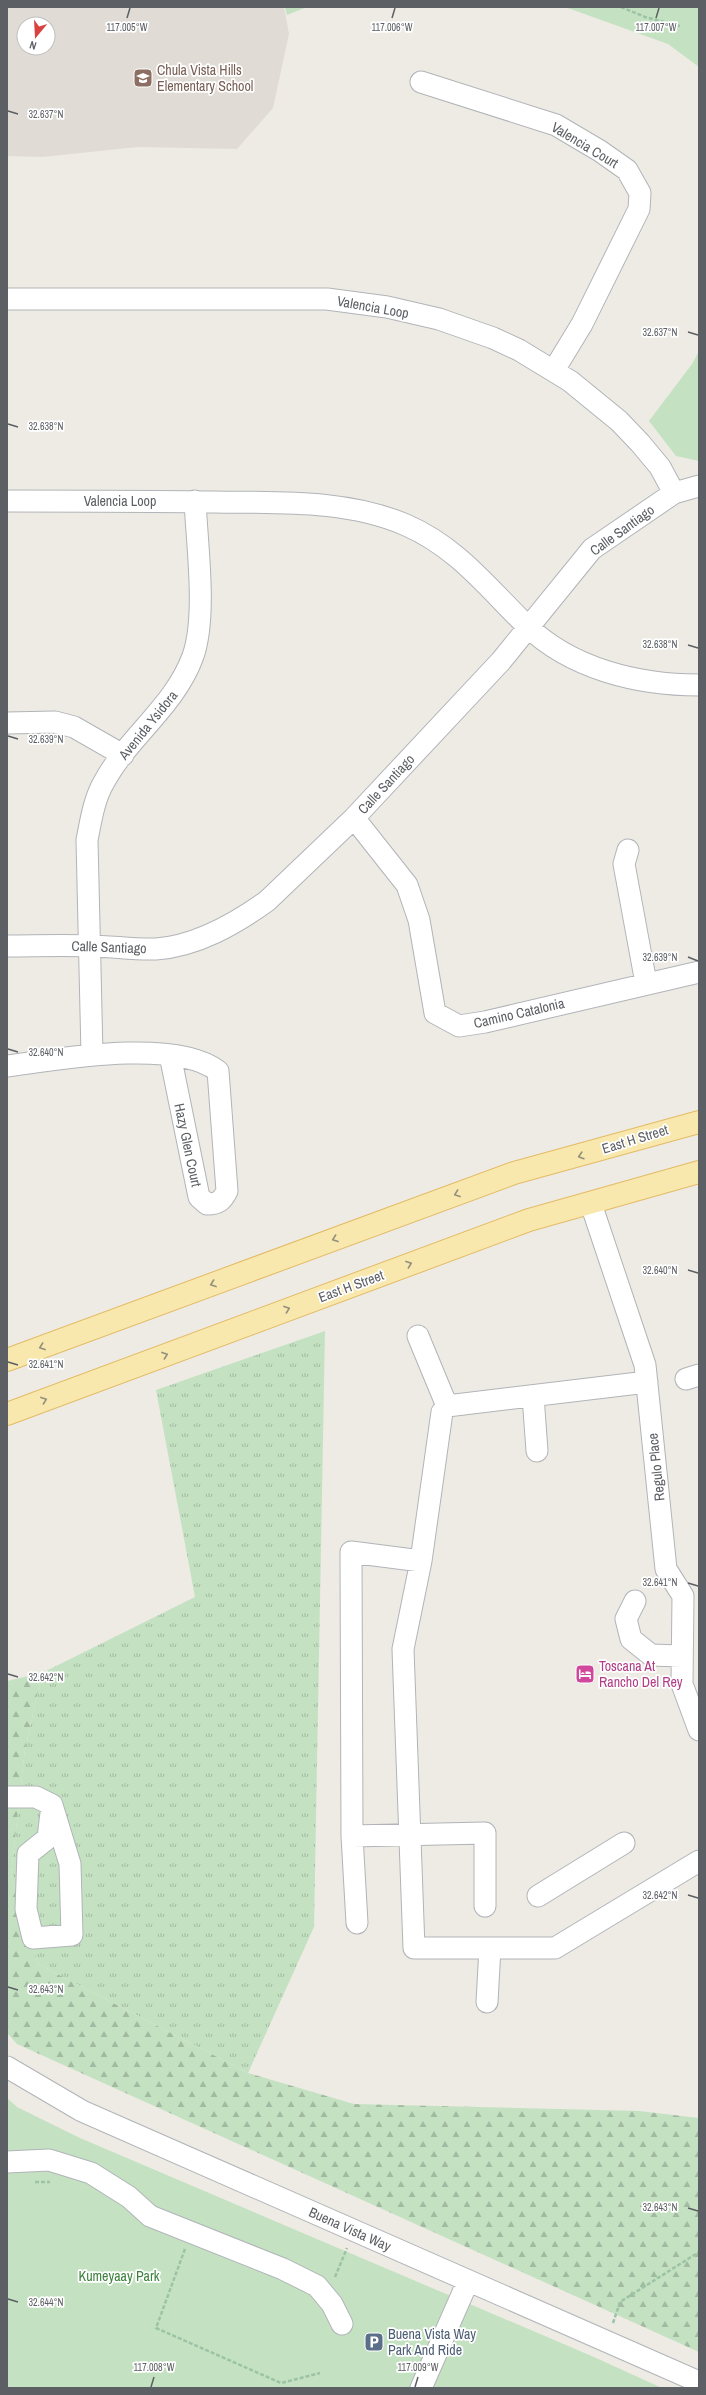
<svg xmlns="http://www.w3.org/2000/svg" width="706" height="2395" font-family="'Archivo Narrow',sans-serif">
  <defs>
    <pattern id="grass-tufts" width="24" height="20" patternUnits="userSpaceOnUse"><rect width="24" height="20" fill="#c4e2c2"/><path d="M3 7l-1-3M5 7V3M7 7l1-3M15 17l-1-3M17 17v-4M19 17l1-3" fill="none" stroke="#a2baa1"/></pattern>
    <pattern id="forest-firs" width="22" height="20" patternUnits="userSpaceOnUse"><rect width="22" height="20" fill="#c4e2c2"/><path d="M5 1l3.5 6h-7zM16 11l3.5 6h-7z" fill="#a2baa1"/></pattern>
  </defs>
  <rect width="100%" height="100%" fill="#edebe4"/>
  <path fill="#e0dcd5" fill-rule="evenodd" d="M7,7H284L289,34L273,108L237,149L138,147L42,157L7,156ZM24,24H48V48H24Z"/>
  <path fill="url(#grass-tufts)" d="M325,1331L314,1927L248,2073L38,1964L11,1875L25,1749L42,1673L195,1597L156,1390Z"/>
  <path fill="url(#forest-firs)" d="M42,1673L25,1749L11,1875L38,1964L248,2073L354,2104L639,2111L699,2118V2352L17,2044L7,2033V1681Z"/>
  <path fill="#c4e2c2" d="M285,7H307L287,15Z
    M565,7H699V67L668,44Z
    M699,351V461L676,456L649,421L692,364Z
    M7,2098L17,2107L80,2138L594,2357L662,2388H7Z"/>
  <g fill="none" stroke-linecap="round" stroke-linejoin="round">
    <defs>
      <path id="minor" d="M421,82L556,125L600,151L627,170L640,193L639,209L582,324L554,370
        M7,299H327L387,307L439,319L493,338L519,350L570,381L619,421L640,443L660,467L674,493
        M7,501C76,501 145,501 214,502C277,503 346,499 406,525C457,547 488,588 526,625C571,669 638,685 699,685
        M7,723L55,722L74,727L123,755
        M354,818L407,885L419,920L435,1013L459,1026L485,1022L699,972
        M628,850L624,864L646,983
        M7,946C34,946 62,945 89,946C111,946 134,950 156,949C197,946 235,924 267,901L354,818L501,661L592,549L674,493L699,486
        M92,1054L87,840C91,820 94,799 104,782C129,736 175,706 193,656C207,616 197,545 195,501
        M7,1066C59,1059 175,1038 218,1071L227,1191C222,1201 218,1204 207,1204L199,1197L170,1055
        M591,1204L645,1365L666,1569L683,1596L682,1684L699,1730
        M418,1336L447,1406
        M686,1379L699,1375
        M647,1382L447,1406L442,1412L421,1561L403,1649L414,1948H555L699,1861
        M533,1396L537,1451
        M635,1601L626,1619L631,1639L651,1655L681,1656
        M7,1797H36L52,1805L70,1864L72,1935L33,1938L26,1909L28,1854L48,1838L52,1805
        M352,1836L351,1552L421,1561
        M538,1896L624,1843
        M357,1923L352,1836L485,1833V1906
        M487,2002L490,1948
        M7,2067L82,2111L699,2382
        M7,2162L49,2160L91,2173L129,2197L150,2216L283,2269L317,2286L332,2304L342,2324
        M421,2388L468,2281"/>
      <path id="major" d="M7,1360L514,1173L699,1122
        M7,1414L529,1220L699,1172"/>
    </defs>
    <use href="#minor" stroke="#b1b4b8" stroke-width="23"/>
    <use href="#major" stroke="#e4bb65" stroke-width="24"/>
    <path stroke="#9cc3a5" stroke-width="2.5" stroke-dasharray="4 2" stroke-linecap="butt" d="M621,7L645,17L680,26
      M35,2182H50
      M185,2249L156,2328L281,2383L320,2373
      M335,2277L347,2248
      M613,2323L620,2302L699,2252"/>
    <use href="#minor" stroke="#fff" stroke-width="21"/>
    <use href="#major" stroke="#f8e8ae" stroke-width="22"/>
  </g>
  <defs><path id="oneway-chevron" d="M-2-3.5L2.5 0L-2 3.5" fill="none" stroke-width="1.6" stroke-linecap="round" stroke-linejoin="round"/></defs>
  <g stroke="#938f7d">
    <use href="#oneway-chevron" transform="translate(581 1156) rotate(163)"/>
    <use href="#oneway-chevron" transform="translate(457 1194) rotate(160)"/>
    <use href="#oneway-chevron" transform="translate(335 1239) rotate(160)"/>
    <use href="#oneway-chevron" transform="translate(409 1264) rotate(-20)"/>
    <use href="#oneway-chevron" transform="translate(213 1284) rotate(160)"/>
    <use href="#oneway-chevron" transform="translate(287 1309) rotate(-20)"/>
    <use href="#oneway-chevron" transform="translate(42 1347) rotate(160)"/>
    <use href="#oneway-chevron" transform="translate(165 1355) rotate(-20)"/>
    <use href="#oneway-chevron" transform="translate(44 1400) rotate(-20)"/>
  </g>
  <path fill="none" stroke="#5c5f63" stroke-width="1.5" d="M127,18L130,8M392,18L395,8M656,18L659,8M8,111L18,114M688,332L698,335M8,424L18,427M688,645L698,648M8,736L18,739M688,957L698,961M8,1049L18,1052M688,1270L698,1273M8,1362L18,1365M688,1583L698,1586M8,1674L18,1677M688,1895L698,1898M8,1987L18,1990M688,2208L698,2211M8,2299L18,2302M151,2387L154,2377M415,2387L418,2377"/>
  <defs>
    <symbol id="school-square" viewBox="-11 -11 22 22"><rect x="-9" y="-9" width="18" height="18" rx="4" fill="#8d6e63" stroke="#fff"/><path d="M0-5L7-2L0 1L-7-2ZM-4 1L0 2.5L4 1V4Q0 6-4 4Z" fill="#fff"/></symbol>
    <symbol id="hotel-square" viewBox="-11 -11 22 22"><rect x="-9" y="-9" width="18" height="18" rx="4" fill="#d1479c" stroke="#fff"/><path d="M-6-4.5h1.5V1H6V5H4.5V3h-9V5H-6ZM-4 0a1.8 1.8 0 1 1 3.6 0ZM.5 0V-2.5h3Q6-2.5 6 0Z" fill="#fff"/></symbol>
    <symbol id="parking-square" viewBox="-11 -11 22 22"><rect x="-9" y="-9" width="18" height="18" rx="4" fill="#5c6f8a" stroke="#fff"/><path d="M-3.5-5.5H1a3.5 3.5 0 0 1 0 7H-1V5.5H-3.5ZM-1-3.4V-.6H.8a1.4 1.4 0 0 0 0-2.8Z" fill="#fff"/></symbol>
  </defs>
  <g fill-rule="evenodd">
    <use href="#school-square" x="132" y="67" width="22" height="22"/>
    <use href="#hotel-square" x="574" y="1663" width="22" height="22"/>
    <use href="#parking-square" x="363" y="2331" width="22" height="22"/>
  </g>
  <g text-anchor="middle" stroke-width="3.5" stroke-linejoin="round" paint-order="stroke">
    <g font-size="14" fill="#785e54" stroke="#fff" text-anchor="start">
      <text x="157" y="75">Chula Vista Hills<tspan x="157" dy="16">Elementary School</tspan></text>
    </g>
    <g font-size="14" fill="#5c5f63" stroke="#fff">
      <text transform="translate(585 145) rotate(31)" y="5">Valencia Court</text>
      <text transform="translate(373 307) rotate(10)" y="5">Valencia Loop</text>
      <text x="120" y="506">Valencia Loop</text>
      <text transform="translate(622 530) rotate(-36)" y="5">Calle Santiago</text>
      <text transform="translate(148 725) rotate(-51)" y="5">Avenida Ysidora</text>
      <text transform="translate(386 784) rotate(-47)" y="5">Calle Santiago</text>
      <text transform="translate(109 947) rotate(2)" y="5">Calle Santiago</text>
      <text transform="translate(519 1013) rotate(-13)" y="5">Camino Catalonia</text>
      <text transform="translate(635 1139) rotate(-17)" y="5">East H Street</text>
      <text transform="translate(188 1145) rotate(78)" y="5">Hazy Glen Court</text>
      <text transform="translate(351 1286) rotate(-20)" y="5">East H Street</text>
      <text transform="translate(656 1467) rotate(-96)" y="5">Regulo Place</text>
      <text transform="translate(350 2229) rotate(24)" y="5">Buena Vista Way</text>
    </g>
    <g font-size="14" fill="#b23c85" stroke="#fff" text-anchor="start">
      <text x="599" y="1671">Toscana At<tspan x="599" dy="16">Rancho Del Rey</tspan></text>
    </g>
    <g font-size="14" fill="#3d813d" stroke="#fff">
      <text x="119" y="2281">Kumeyaay Park</text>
    </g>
    <g font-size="14" fill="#4e5e75" stroke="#fff" text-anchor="start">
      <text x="388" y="2339">Buena Vista Way<tspan x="388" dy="16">Park And Ride</tspan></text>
    </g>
  </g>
  <g font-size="10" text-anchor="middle" fill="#5c5f63" stroke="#fff" stroke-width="3.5" stroke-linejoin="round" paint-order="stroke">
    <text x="127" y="31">117.005°W</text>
    <text x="392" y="31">117.006°W</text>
    <text x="656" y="31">117.007°W</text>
    <text x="46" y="118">32.637°N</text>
    <text x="660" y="336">32.637°N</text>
    <text x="46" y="430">32.638°N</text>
    <text x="660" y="648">32.638°N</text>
    <text x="46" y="743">32.639°N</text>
    <text x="660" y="961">32.639°N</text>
    <text x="46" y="1056">32.640°N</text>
    <text x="660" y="1274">32.640°N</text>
    <text x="46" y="1368">32.641°N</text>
    <text x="660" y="1586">32.641°N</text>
    <text x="46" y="1681">32.642°N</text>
    <text x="660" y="1899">32.642°N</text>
    <text x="46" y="1993">32.643°N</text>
    <text x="660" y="2211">32.643°N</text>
    <text x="46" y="2306">32.644°N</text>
    <text x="154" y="2371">117.008°W</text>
    <text x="418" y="2371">117.009°W</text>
  </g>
  <rect width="706" height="2395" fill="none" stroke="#5c5f63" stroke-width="16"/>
  <g transform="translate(36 36) rotate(198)"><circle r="19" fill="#ffffff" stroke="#bebfc1"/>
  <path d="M0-3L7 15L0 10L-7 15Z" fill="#d9423e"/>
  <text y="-6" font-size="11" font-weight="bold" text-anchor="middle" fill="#5c5f63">N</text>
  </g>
</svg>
